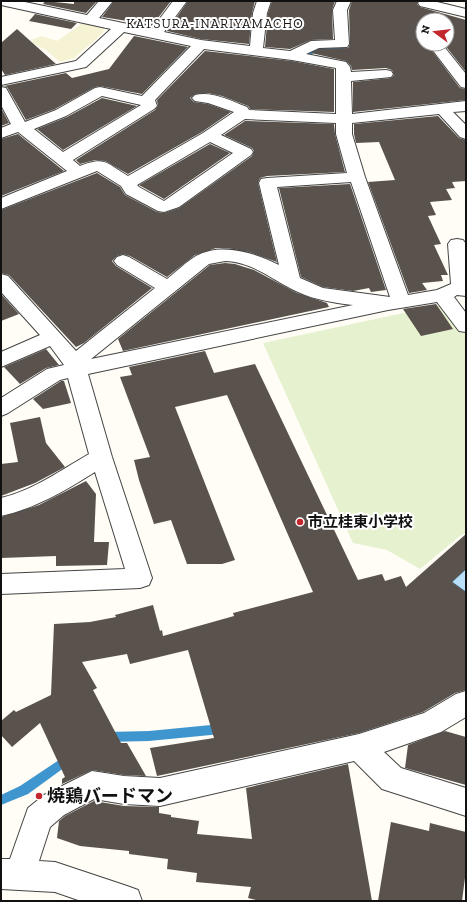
<svg xmlns="http://www.w3.org/2000/svg" width="467" height="902" font-family="'Zilla Slab','Noto Sans JP',serif">
  <rect width="100%" height="100%" fill="#fffdf5"/>
  <path fill="#f6f3d4" d="M84,22L104,27L103,33L74,58L60,62L46,50L32,43L33,39L42,36L57,41Z"/>
  <path fill="#e6f2cf" d="M441,305H446L466,333V533L460,536L420,569L387,550L353,543L263,343Z"/>
  <path fill="#b9e0f7" stroke="#3f96cf" d="M466,569V592L452,582Z"/>
  <g fill="none" stroke-linecap="round" stroke-linejoin="round">
    <path fill="#3f96cf" fill-rule="evenodd" d="M342,46L345,48L344,49L320,50L300,60L295,59L317,48Z
      M221,724L225,726L226,729L225,732L221,734L149,741L107,742L103,740L102,737L103,734L107,732L149,731Z
      M68,754L72,756L73,759L72,762L28,794L1,805V795L20,786Z"/>
  </g>
  <path fill="#5a524d" d="M45,1L74,4V1H97L86,13L43,4Z
    M114,1H171L151,27L133,24L134,22L102,17Z
    M188,1H255L252,13L249,44L201,39L167,31Z
    M272,1H335L332,10L333,39L311,40L290,49L265,47L268,13Z
    M352,1H418L417,4L420,7L466,20V72L444,44H447V20H423V44H427L460,88L466,89V100L353,112V82L391,78L394,75L392,70L386,68L352,70L351,66L346,61L311,53L319,49L348,48L350,44L349,10Z
    M35,14L77,23L71,29L29,21Z
    M17,29L56,64L5,75L1,69V43Z
    M134,36L188,47L142,94L100,86L95,87L55,109L26,120L7,87L4,86L66,73L72,78L109,69Z
    M205,51L292,61L334,69V112L250,109L248,106L222,96L208,93L195,94L190,98L194,102L208,104L231,112L202,132L128,174L105,161L95,160L80,164L76,160L155,110L158,106L157,100Z
    M102,98L137,106L63,150L37,129L67,117Z
    M1,108L9,123L1,126Z
    M438,116L459,138L466,140V181L452,182L455,188L446,189L452,200L430,202L436,215L428,216L441,244L434,245L448,275H441L443,281L422,283L427,290L409,293L368,182L395,180L379,142L356,143L354,134V124Z
    M245,121L334,124L335,134L345,172L267,176L260,178L258,183L277,262L249,252L228,248H216L195,255L167,277L130,256L123,254L117,256L112,261L116,266L152,288L84,343L76,347L9,275L1,273V210L97,173L120,187L125,195L157,212L164,213L179,208L252,156L254,151L252,148L224,135Z
    M18,134L64,171L1,196V139Z
    M210,144L230,153L164,199L139,185Z
    M350,184L386,290L371,292L369,288L353,291L323,287L301,277L279,188Z
    M225,263L235,264L254,270L297,293L327,303L329,307L123,351L118,339L210,265Z
    M1,294L19,314L1,321Z
    M436,304L453,329L421,336L403,309Z
    M46,349L59,365L46,368L20,384L4,367Z
    M205,351L214,373L255,364L358,580L382,574L385,581L401,576L406,587L466,534V569L452,582L466,592V690L455,693L423,712L359,733L157,776L150,748L214,738L188,650L130,664L127,654L82,662L97,688L93,690L121,743H127L146,776L124,775L92,770L62,784V779L65,777L40,723L12,747L1,735V721L14,710L16,712L51,695L54,624L90,622L116,617L115,615L153,605L160,631L162,630L163,636L234,616L233,613L313,592L227,395L175,407L235,560L222,564H187L171,520L154,524L139,480L134,460L150,457L120,377L132,375L129,367Z
    M61,381H64L71,403L43,409L33,399Z
    M40,417L46,443L65,467L35,483L1,496V464L18,462L10,423Z
    M86,481L96,494L94,542H109L107,565L56,566V556L1,558V517L39,505Z
    M445,731L466,737V785L405,768L408,745Z
    M348,764L372,901H260L248,898L251,887L196,882L197,873L167,869L168,859L129,854V851L80,846L57,838L59,821L65,816L94,801L124,806L159,807V813L171,815V817L199,821L197,834L252,839L246,788Z
    M391,822L429,831L430,823L466,832V870L462,901H378Z"/>
  <g fill="none" stroke-linecap="round" stroke-linejoin="round">
    <defs>
      <path id="minor" d="M1,1H20L87,15L99,1H113L99,18L152,29L173,1H187L164,32L201,40L250,46L253,13L257,1H271L267,13L263,48L290,51L311,41L335,40L333,10L337,1H351L347,10L349,44L347,47L319,48L306,54L346,62L350,67L351,72L386,70L391,71L393,74L391,77L351,81L352,114L466,101V111L453,112L466,125V139L460,137L439,114L352,123V134L365,177L408,295L437,290L451,284L448,244L451,240L457,239L463,240L466,244V296L457,295L454,297L466,313V332L459,331L437,302L388,310L88,374L112,457L152,578L149,585L140,588L1,594V574L125,569L95,472C65,491 36,508 1,516V498C34,490 61,470 89,454L68,378L60,380L8,413L1,416V398L47,369L64,365L50,346L1,367V352L40,335L1,292V274L8,276L76,351L155,288L117,265L114,261L117,257L123,255L129,257L167,279C176,272 186,262 196,256C222,242 255,253 279,265L259,183L261,179L267,178L347,173L336,134V123L245,119L221,135L251,149L253,152L251,155L179,207L164,212L158,211L126,194L121,186L97,171L1,209V198L67,171L18,132L1,138V128L11,124L1,105V87L6,88L25,122L56,110L95,88L100,87L142,96L191,46L124,32L86,67L1,85V77L76,61L111,29L1,5ZM204,49L292,60L336,68V114L249,110L247,107C231,101 212,91 195,95L192,98L195,101L208,103L234,112L203,133L128,176C106,163 105,156 80,166L73,160L154,109L157,106L155,100ZM102,96L141,105L63,152L34,129L66,116ZM210,142L233,153L164,201L139,187L137,185ZM351,182L390,297L323,288L300,278L277,187ZM225,261C254,262 273,281 298,292C315,300 335,303 353,305L91,359L209,264Z
        M420,1H433L466,9V17L420,6L418,3Z
        M428,44H442L466,74V88L461,87Z
        M466,691V717L441,732L384,752L401,768L466,788V816L382,789L354,761L160,806L124,804L94,799L64,815L50,827L39,861L55,862L127,886L138,890L142,901H81L55,892L1,889V859H10L28,808L44,795L92,771L124,776L160,778L359,734L424,713L456,694Z"/>
    </defs>
    <use href="#minor" stroke="#444" stroke-width="2"/>
    <use href="#minor" fill="#fff" fill-rule="evenodd"/>
  </g>
  <g fill="#c4262e" stroke="#fff" stroke-width="1.5">
    <circle cx="300" cy="522" r="4"/>
    <circle cx="39" cy="796" r="4"/>
  </g>
  <g text-anchor="middle" stroke-width="4" stroke-linejoin="round" paint-order="stroke">
    <g font-size="13" letter-spacing="1" fill="#111" stroke="#fff">
      <text x="215" y="28">KATSURA-INARIYAMACHO</text>
    </g>
    <g font-size="15" font-weight="bold" fill="#111" stroke="#fff" text-anchor="start">
      <text x="308" y="527">市立桂東小学校</text>
    </g>
    <g font-size="18" font-weight="bold" fill="#111" stroke="#fff" text-anchor="start">
      <text x="47" y="802">焼鶏バードマン</text>
    </g>
  </g>
  <rect width="467" height="902" fill="none" stroke="#111111" stroke-width="4"/>
  <g transform="translate(435 32) rotate(285)"><circle r="19" fill="#ffffff" stroke="#a0a0a0"/>
  <path d="M0-3L7 15L0 10L-7 15Z" fill="#c4262e"/>
  <text y="-6" font-size="11" font-weight="bold" text-anchor="middle" fill="#111111">N</text>
  </g>
</svg>
